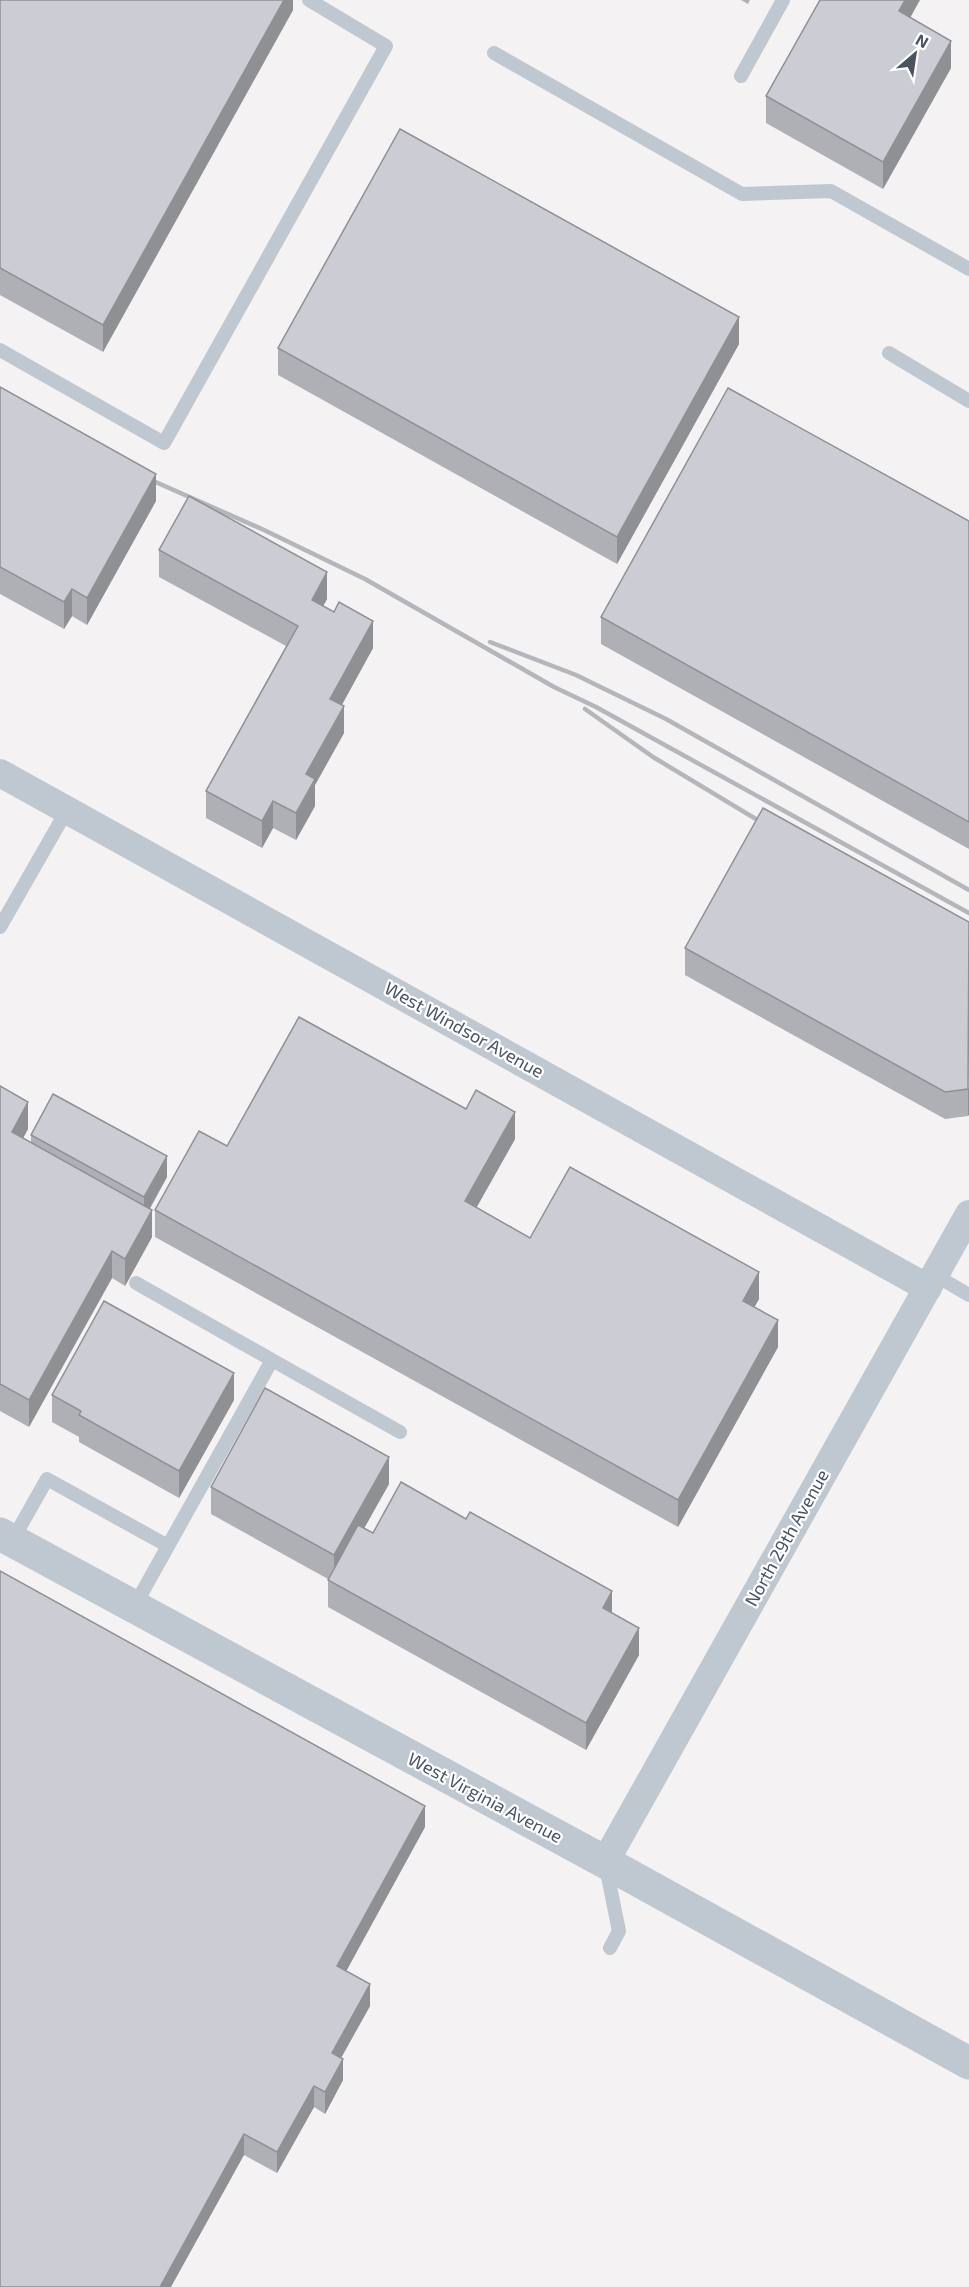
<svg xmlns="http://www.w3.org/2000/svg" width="969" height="2287" font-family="'Exo 2',sans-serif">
  <rect width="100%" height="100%" fill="#f4f2f2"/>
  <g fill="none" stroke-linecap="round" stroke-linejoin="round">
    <path stroke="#bfc8d1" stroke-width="14" d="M494,53L742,194L831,191L969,269
      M741,76L783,0
      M0,350L164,443L386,46L309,0
      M889,353L969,401
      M0,927L67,810
      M935,1275L969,1295
      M136,1283L272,1360L168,1546
      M272,1360L400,1432
      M12,1541L47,1479L168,1546L134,1607
      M606,1867L619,1931L610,1948"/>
    <path stroke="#bfc8d1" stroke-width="28" d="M0,773L928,1288
      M605,1862L969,1214"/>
    <path stroke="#bfc8d1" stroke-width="33" d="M0,1534L605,1862L969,2063"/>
    <path stroke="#b4b6bc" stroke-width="4.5" d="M142,476L264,530L365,579L554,687L596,707L969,913
      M490,642L576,675L666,719L969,890
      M585,709L653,757L771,828"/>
  </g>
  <path fill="#afb0b6" d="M0,0H293V10L103,352L0,295Z
    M741,0H750L748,4Z
    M910,17L951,68L883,189L766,123V96Z
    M739,344L617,564L278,375V348Z
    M0,387L156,501L87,625L72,616L64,629L0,594Z
    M969,521V849L601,644V617Z
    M159,550L327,599L323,606L373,648L342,705L344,733L315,785V806L296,840L273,828L262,848L206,818V791L286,646L159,577Z
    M969,922L968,1116L945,1119L685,975V948Z
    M0,1086L28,1129L23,1138L31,1143V1135L167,1177L150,1209L152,1237L125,1286L112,1278L29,1427L0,1411Z
    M515,1139L476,1208L530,1238L759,1299L754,1307L778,1347L678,1527L155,1237V1210L227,1146Z
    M52,1395L234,1400L179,1498L79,1442V1437L52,1422Z
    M389,1484L364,1528L373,1533L612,1613L639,1655L586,1750L328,1607V1579L211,1514V1487Z
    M425,1827L346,1971L370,2006L341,2058L343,2080L325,2114L314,2107L277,2173L244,2155L0,2287Z"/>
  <path fill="#8f9094" d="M284,0H293V10L103,352V325Z
    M905,0H920L899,38V11Z
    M951,41V68L883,189V162Z
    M739,317V344L617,564V537Z
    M156,474V501L87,625V598Z
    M327,572V599L312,627V600Z
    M72,589V616L64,629V602Z
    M373,621V648L330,726V699Z
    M344,706V733L315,785V806L296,840V813L306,774Z
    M273,801V828L262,848V821Z
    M969,1088V1115L968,1116V1089Z
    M28,1102V1129L12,1159V1132Z
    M515,1112V1139L465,1228V1201Z
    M167,1156V1177L144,1218V1197Z
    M152,1210V1237L125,1286V1259Z
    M112,1251V1278L29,1427V1400Z
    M759,1272V1299L743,1328V1301Z
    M778,1320V1347L678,1527V1500Z
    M234,1373V1400L179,1498V1471Z
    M389,1457V1484L334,1582V1555Z
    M612,1591V1618L603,1608Z
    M639,1628V1655L586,1750V1723Z
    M425,1806V1827L337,1988V1966Z
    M370,1984V2006L332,2074V2053Z
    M343,2059V2080L325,2114V2092Z
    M314,2086V2107L277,2173V2152Z
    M244,2134V2155L171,2287H160Z"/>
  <path fill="#cccdd4" stroke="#8f9094" stroke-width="1.5" d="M0,0H284L103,325L0,268Z
    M820,0H905L899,11L951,41L883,162L766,96Z
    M400,129L739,317L617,537L278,348Z
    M0,387L156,474L87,598L72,589L64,602L0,567Z
    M728,388L969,521V822L601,617Z
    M189,496L327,572L312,600L334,612L339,602L373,621L330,699L344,706L306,774L315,779L296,813L273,801L262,821L206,791L298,626L159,550Z
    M763,808L969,922L968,1089L945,1092L685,948Z
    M299,1017L466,1109L476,1090L515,1112L465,1201L530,1238L570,1167L759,1272L743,1301L778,1320L678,1500L155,1210L199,1131L227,1146Z
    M0,1086L28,1102L12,1132L152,1210L125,1259L112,1251L29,1400L0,1384Z
    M53,1094L167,1156L144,1197L31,1135Z
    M104,1301L234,1373L179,1471L79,1415L81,1411L52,1395Z
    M265,1388L389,1457L334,1555L211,1487Z
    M401,1482L466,1519L470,1512L612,1591L603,1608L639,1628L586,1723L328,1580L358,1525L373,1533Z
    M0,1571L425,1806L337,1966L370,1984L332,2053L343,2059L325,2092L314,2086L277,2152L244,2134L160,2287H0Z"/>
  <g text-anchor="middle" stroke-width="4.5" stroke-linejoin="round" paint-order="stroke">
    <g font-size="18" fill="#495460" stroke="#fff">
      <text transform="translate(464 1030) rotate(29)" y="6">West Windsor Avenue</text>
      <text transform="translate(787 1538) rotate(-61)" y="6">North 29th Avenue</text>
      <text transform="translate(485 1798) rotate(28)" y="6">West Virginia Avenue</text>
    </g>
  </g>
  <g transform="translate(915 54) rotate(29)" stroke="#ffffff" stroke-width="4.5" paint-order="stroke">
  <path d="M0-4.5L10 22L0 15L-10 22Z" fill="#495460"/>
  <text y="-9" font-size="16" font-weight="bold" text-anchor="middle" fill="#495460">N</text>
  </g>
</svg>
